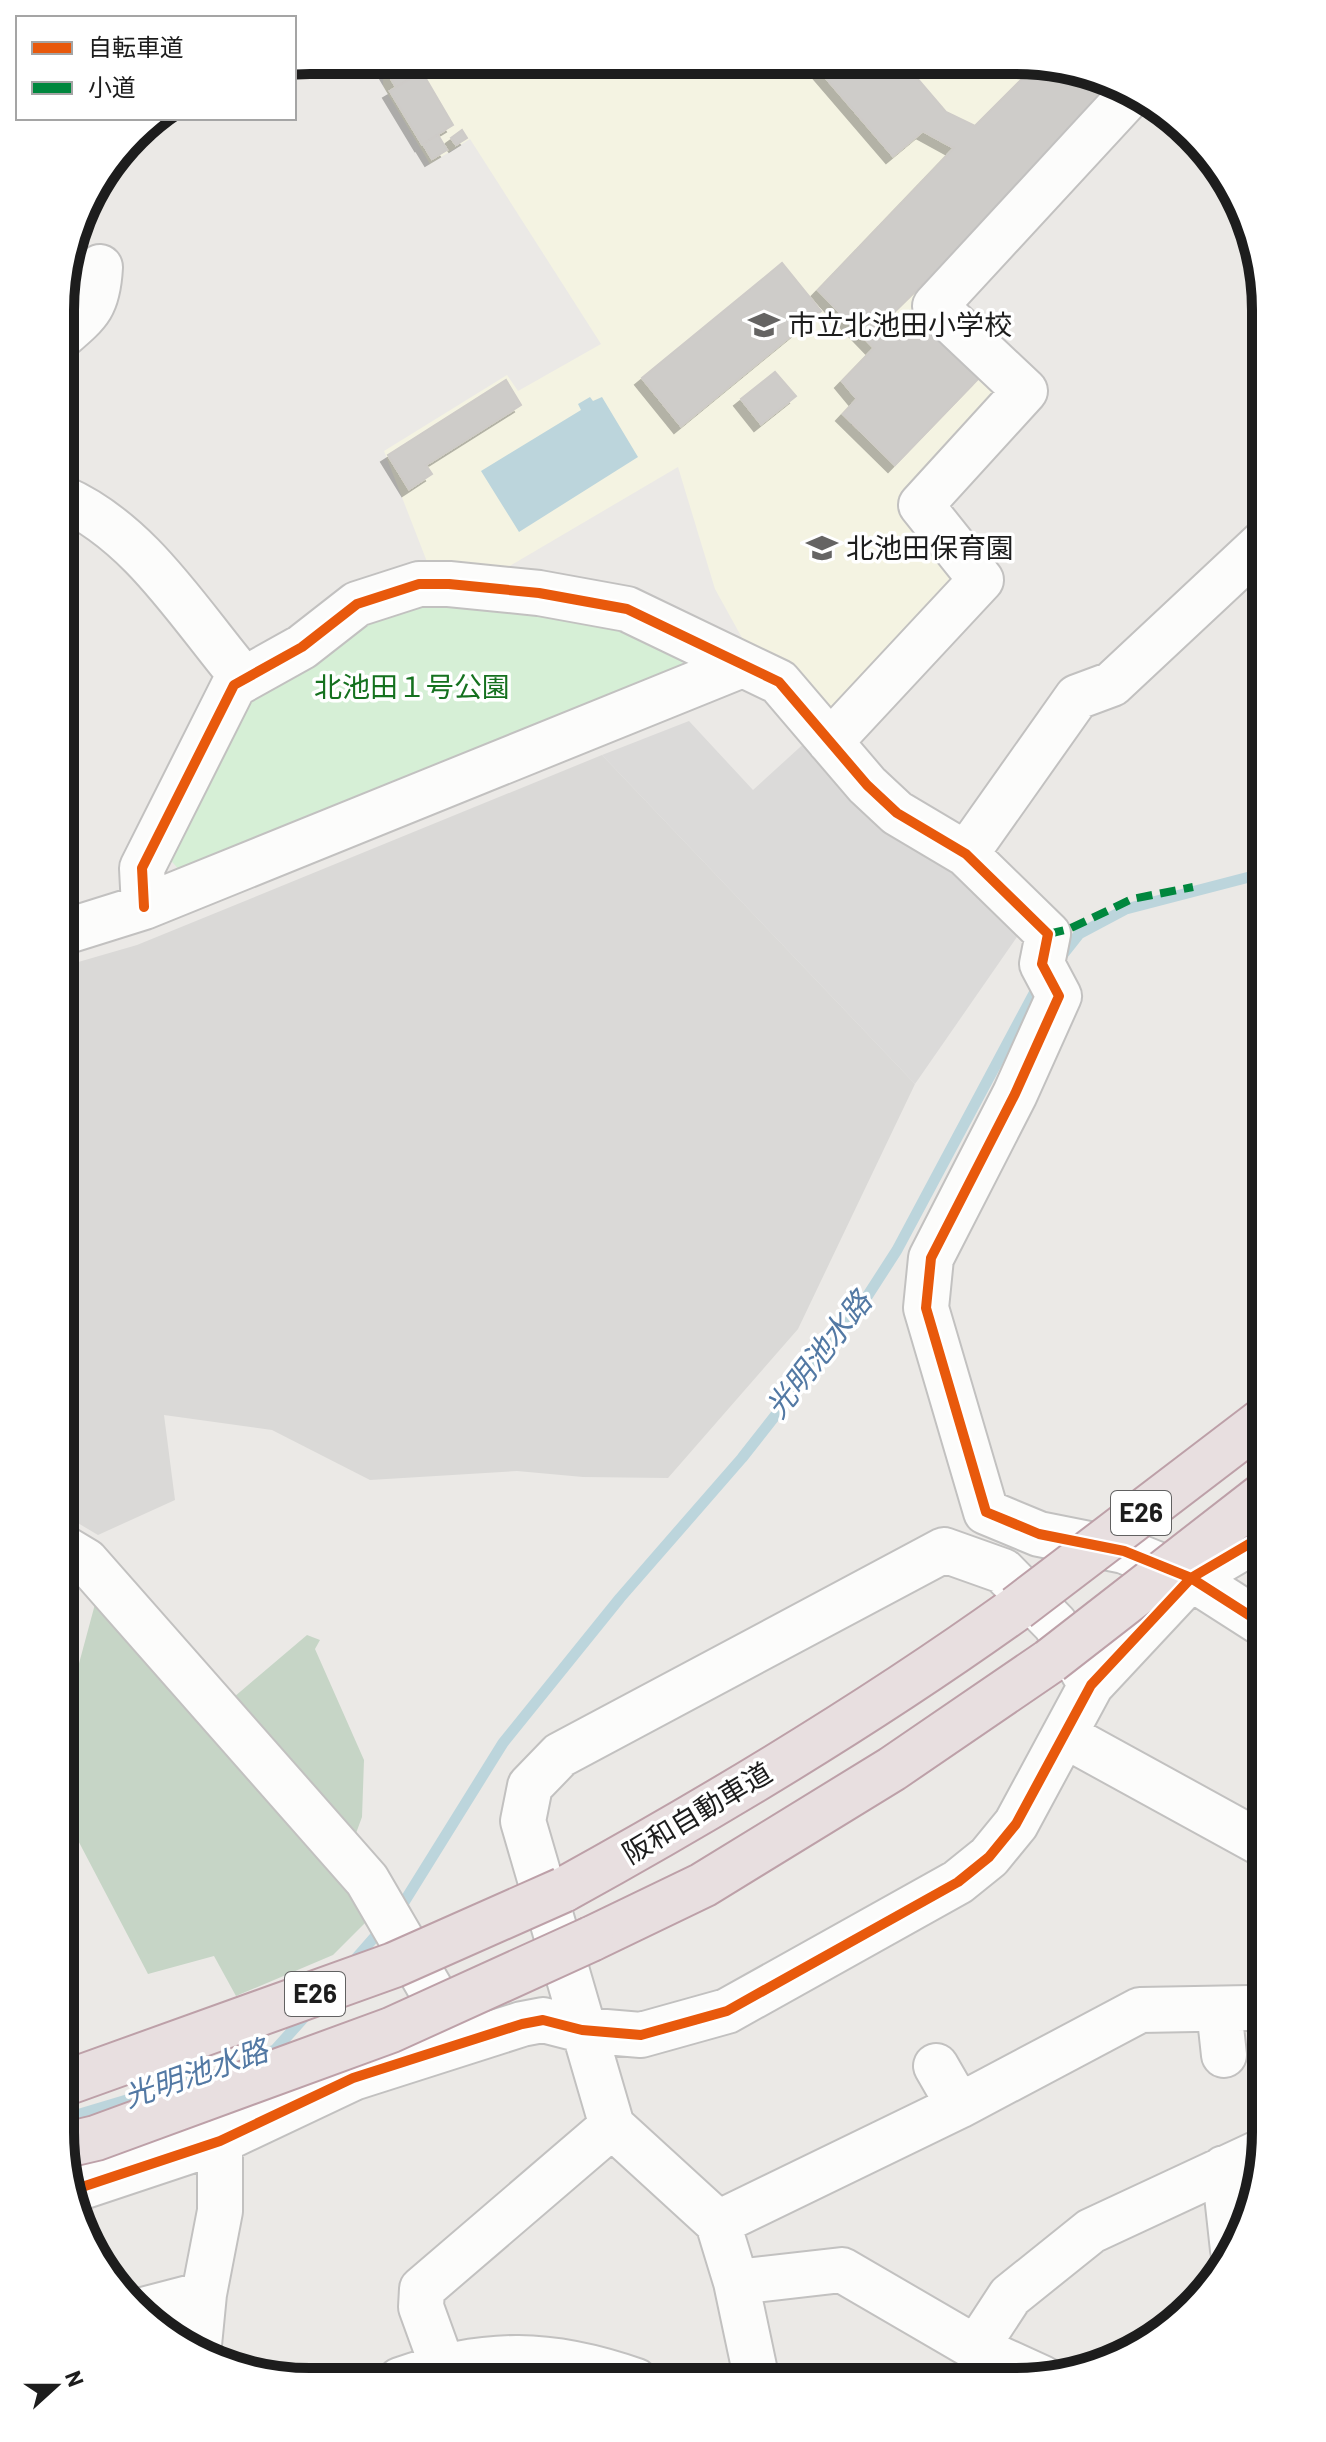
<svg xmlns="http://www.w3.org/2000/svg" width="1326" height="2442" font-family="Barlow,'Noto Sans JP',sans-serif">
  <defs>
    <filter id="shadow"><feDropShadow dx="-7" dy="7" stdDeviation="0" flood-color="#0004"/></filter>
  </defs>
  <rect width="100%" height="100%" fill="#ebe9e6"/>
  <path fill="#dad9d7" d="M602,755L915,1084L798,1329L668,1478L583,1477L517,1471L370,1480L272,1430L164,1415L175,1500L98,1535L61,1513V967L137,945Z"/>
  <path fill="#f4f3e2" d="M384,60L1065,65L1121,92L921,307L1004,387L900,507L962,590L834,720L746,645L715,589L678,467L496,574L431,572L384,451L507,375L518,391L601,344L470,139L430,164L383,86Z"/>
  <path fill="#c6d5c6" d="M98,1593L306,1824L369,1919L333,1955L236,1996L214,1956L148,1974L60,1806V1734Z
    M307,1635L320,1640L315,1649L364,1760L362,1817L352,1844L227,1703Z"/>
  <path fill="#d6efd6" d="M427,596L616,626L685,652L681,668L180,871L167,856L246,699L377,609Z"/>
  <path fill="#dbdad9" d="M689,721L753,790L810,738L949,863L1019,934L915,1084L602,755Z"/>
  <path fill="#bcd5dc" d="M590,397L593,401L602,397L638,457L519,532L481,471L581,410L578,404Z"/>
  <g fill="none" stroke-linecap="round" stroke-linejoin="round">
    <path stroke="#bcd5dc" stroke-width="11" d="M1060,958L1079,934L1126,909L1257,875L1266,869
      M401,1907L503,1743L620,1598L742,1458L859,1309L897,1250L1039,984
      M351,1964L379,1932
      M262,2055L275,2050L308,2013
      M60,2120L190,2081"/>
  </g>
  <path fill="#ceccc9" stroke="#cecbc8" stroke-width="2" filter="url(#shadow)" d="M409,61L417,74L396,87L387,72Z
    M813,63L905,64L946,112L975,126L1036,65H1065L1078,71L1108,102L881,325L890,333L910,311L979,378L895,465L843,414L857,399L842,381L874,348L818,290L954,148L923,131L893,156Z
    M422,72L453,125L422,144L390,91Z
    M462,130L467,138L456,145L451,138Z
    M438,135L447,150L432,159L423,144Z
    M782,263L821,311L681,426L642,378Z
    M775,372L796,396L761,424L741,399Z
    M506,380L521,405L426,465L432,474L409,489L388,455Z"/>
  <g fill="none" stroke-linecap="round" stroke-linejoin="round">
    <defs>
      <path id="minor" d="M62,336C90,312 98,305 100,267
        M62,498C140,532 189,614 243,678
        M830,742L981,580L921,505L1025,391L935,306L1129,96
        M966,854L1077,697L1112,684L1266,540
        M144,907L142,868L234,685L302,647L357,604L419,584H449L539,593L627,609L779,682L867,785L897,813L966,854L1048,934L1042,964L1059,996L1015,1094L931,1258L926,1308L986,1512L1039,1534L1124,1551L1191,1578L1266,1626
        M61,933L144,907L742,665
        M61,1546L86,1561L367,1880L459,2038
        M1064,1735L1266,1846
        M1219,2009L1224,2055
        M936,2066L959,2106
        M1224,2168L1233,2250
        M70,2191L220,2141L353,2078L522,2024L543,2020L582,2030L641,2035L727,2011L958,1882L989,1857L1016,1824L1091,1685L1191,1578L1266,1534
        M718,2223L959,2106L1140,2010L1250,2008
        M736,2282L842,2270L976,2348L1042,2378
        M139,2311L204,2294
        M976,2348L1010,2296L1091,2231L1265,2150
        M198,2355L204,2294L220,2211V2141
        M442,2365L421,2307L422,2289L612,2126
        M400,2380C486,2350 551,2351 636,2381
        M757,2381L736,2282L718,2223L612,2126L523,1821L530,1786L560,1755L944,1550L1003,1571L1055,1624L1086,1677"/>
      <path id="highway" d="M563,1890C719,1804 872,1712 1017,1608
        M591,1939L703,1885L892,1769L1050,1661"/>
    </defs>
    <use href="#minor" stroke="#c2c1c0" stroke-width="48"/>
    <use href="#highway" stroke="#bda0a8" stroke-width="48"/>
    <use href="#minor" stroke="#fcfcfb" stroke-width="44"/>
    <use href="#highway" stroke="#e8dfe0" stroke-width="44"/>
    <defs>
      <path id="highway-bridge" d="M1017,1608L1266,1418
        M1050,1661L1266,1493
        M60,2085L394,1965L563,1890
        M62,2146L96,2138L391,2030L591,1939"/>
    </defs>
    <use href="#highway-bridge" stroke="#bda0a8" stroke-width="48" stroke-linecap="butt"/>
    <use href="#highway-bridge" stroke="#e8dfe0" stroke-width="44"/>
    <path stroke="#00873e" stroke-width="8" stroke-dasharray="16 8" stroke-linecap="butt" d="M1048,934L1069,929L1132,899L1193,887"/>
    <defs>
      <path id="cycleway" d="M144,907L142,868L234,685L302,647L357,604L419,584H449L539,593L627,609L779,682L867,785L897,813L966,854L1048,934L1042,964L1059,996L1015,1094L931,1258L926,1308L986,1512L1039,1534L1124,1551L1191,1578L1266,1626
        M70,2191L220,2141L353,2078L522,2024L543,2020L582,2030L641,2035L727,2011L958,1882L989,1857L1016,1824L1091,1685L1191,1578L1266,1534"/>
    </defs>
    <use href="#cycleway" stroke="#fff" stroke-width="15"/>
    <use href="#cycleway" stroke="#e8590c" stroke-width="10"/>
  </g>
  <defs>
    <symbol id="school-bare" viewBox="-9 -9 18 18"><path d="M0-5L7-2L0 1L-7-2ZM-4 1L0 2.5L4 1V4Q0 6-4 4Z" fill="#656463" stroke="#fff" stroke-width="2.5" paint-order="stroke"/></symbol>
  </defs>
  <g fill-rule="evenodd">
    <use href="#school-bare" x="742" y="303" width="44" height="44"/>
    <use href="#school-bare" x="800" y="526" width="44" height="44"/>
  </g>
  <g text-anchor="middle" stroke-width="7" stroke-linejoin="round" paint-order="stroke">
    <g fill="#fff" stroke="#616161" stroke-width="2">
      <rect x="1111" y="1491" width="60" height="44" rx="6"/>
      <rect x="285" y="1972" width="60" height="44" rx="6"/>
    </g>
    <g font-size="26" font-weight="bold" fill="#1d1d1d">
      <text x="1141" y="1522">E26</text>
      <text x="315" y="2003">E26</text>
    </g>
    <g font-size="28" fill="#1d1d1d" stroke="#fff" text-anchor="start">
      <text x="788" y="335">市立北池田小学校</text>
      <text x="846" y="558">北池田保育園</text>
    </g>
    <g font-size="28" fill="#15711f" stroke="#fff">
      <text x="412" y="697">北池田１号公園</text>
    </g>
    <g font-size="28" fill="#1d1d1d" stroke="#fff">
      <text transform="translate(697 1813) rotate(-31)" y="10">阪和自動車道</text>
    </g>
    <g font-size="30" font-style="italic" fill="#5379a4" stroke="#fff">
      <text transform="translate(819 1355) rotate(-52)" y="10">光明池水路</text>
      <text transform="translate(196 2074) rotate(-19)" y="10">光明池水路</text>
    </g>
  </g>
  <path d="M0 0H1326V2442H0ZM310 74H1016A236 236 0 0 1 1252 310V2132A236 236 0 0 1 1016 2368H310A236 236 0 0 1 74 2132V310A236 236 0 0 1 310 74Z" fill="#fff" fill-rule="evenodd"/>
  <path fill="none" stroke="#1d1d1d" stroke-width="10" d="M310 74H1016A236 236 0 0 1 1252 310V2132A236 236 0 0 1 1016 2368H310A236 236 0 0 1 74 2132V310A236 236 0 0 1 310 74Z"/>
  <rect x="16" y="16" width="280" height="104" fill="#ffffff" stroke="#a5a5a5" stroke-width="2"/>
  <rect x="32" y="42" width="40" height="12" fill="#e8590c" stroke="#a5a5a5" stroke-width="2"/>
  <text x="88" y="56" font-size="24" fill="#1d1d1d">自転車道</text>
  <rect x="32" y="82" width="40" height="12" fill="#00873e" stroke="#a5a5a5" stroke-width="2"/>
  <text x="88" y="96" font-size="24" fill="#1d1d1d">小道</text>
  <g transform="translate(56 2386) rotate(69)" stroke="#ffffff" stroke-width="6" paint-order="stroke">
  <path d="M0-6L14 30L0 20L-14 30Z" fill="#1d1d1d"/>
  <text y="-12" font-size="22" font-weight="bold" text-anchor="middle" fill="#1d1d1d">N</text>
  </g>
</svg>
